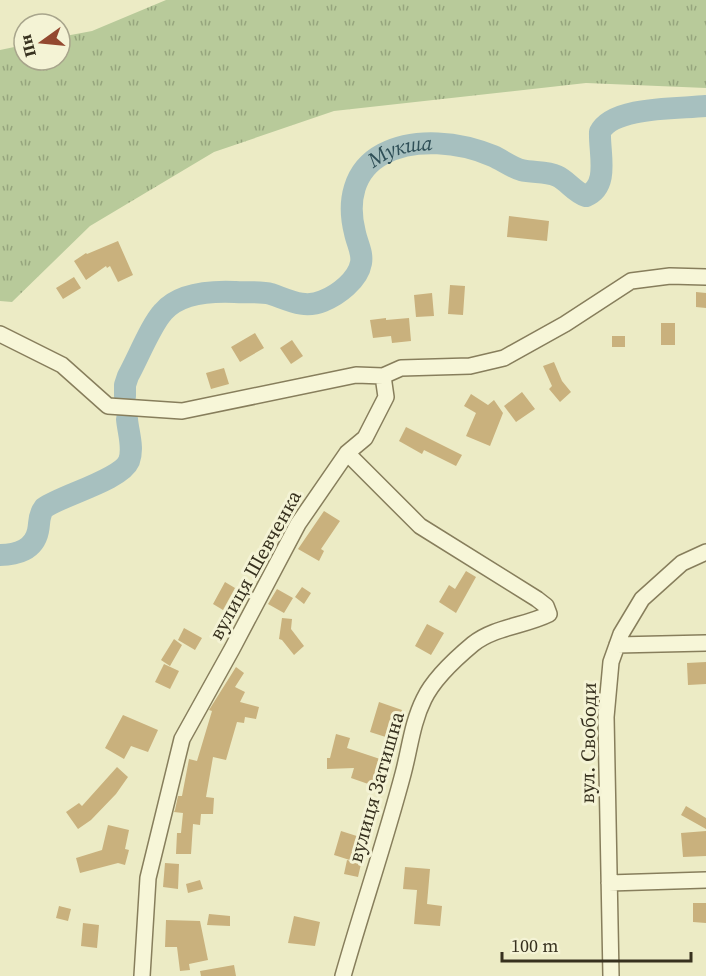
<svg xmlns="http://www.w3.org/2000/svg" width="706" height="976" font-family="'Source Serif 4',serif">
  <defs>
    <pattern id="grass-tufts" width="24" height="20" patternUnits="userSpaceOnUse" patternTransform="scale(1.5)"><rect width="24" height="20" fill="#b8ca9a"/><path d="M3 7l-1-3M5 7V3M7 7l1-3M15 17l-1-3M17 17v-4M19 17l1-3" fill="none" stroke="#96a57d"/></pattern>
  </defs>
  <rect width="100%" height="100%" fill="#ecebc5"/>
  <path fill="url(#grass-tufts)" d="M166,0H706V88L586,83L334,111L214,152L90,226L12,302L0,301V50L24,45V60H60V37L92,31Z"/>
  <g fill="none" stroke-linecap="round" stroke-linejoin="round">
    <g stroke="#a7c0bf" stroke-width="22">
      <path id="s1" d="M125,396V385L128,376C138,358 151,325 163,312C179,293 212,291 235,292C246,293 261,291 271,294C289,300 304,309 323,301C338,295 358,280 361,263C363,253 357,243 355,233C347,202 353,170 383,154C415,137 460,142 493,156C502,160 511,167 521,170C533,173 546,171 557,176C568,181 574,192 586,196C610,186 599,153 600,132C613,106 679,109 706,106"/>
      <path d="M0,555C17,555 34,550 38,531C40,522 38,516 44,508C62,495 121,480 129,461C134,448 128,432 127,419"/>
    </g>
  </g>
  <path fill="#c9b17d" d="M509,216L549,221L547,241L507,237Z
    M118,241L133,275L118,282L110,266L107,268L106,266L86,280L74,261L86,253L87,254Z
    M74,277L81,288L63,299L56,288Z
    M450,285L465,286L463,315L448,314Z
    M696,292L706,293V308L696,307Z
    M432,293L434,316L416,317L414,295Z
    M386,318V320L409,318L411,341L392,343L391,336L373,338L370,320Z
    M661,323H675V345H661Z
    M255,333L264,348L240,362L231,347Z
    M612,336H625V347H612Z
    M292,340L303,356L291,364L280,348Z
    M554,362L562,381L571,392L560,402L549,389L552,386L543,366Z
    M224,368L229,384L211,389L206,373Z
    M522,392L535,409L516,422L504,406Z
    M471,394L488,405L494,400L503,413L490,446L466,436L476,413L464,406Z
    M406,427L462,455L456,466L424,450L422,454L399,441Z
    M324,511L340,521L321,549L324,551L319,561L298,549Z
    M466,571L476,577L456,613L439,602L449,585L455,589Z
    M225,582L235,588L223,610L213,604Z
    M302,587L311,593L304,604L295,597Z
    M277,589L293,598L284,613L268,604Z
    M282,618L292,619L291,629L304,646L294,655L282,640L279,639Z
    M427,624L444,633L431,655L415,646Z
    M184,628L202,638L195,650L178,640Z
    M174,639L182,645L170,666L161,660Z
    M706,662V684L688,685L687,663Z
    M164,664L179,671L170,689L155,682Z
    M236,667L244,673L235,687L245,692L240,702L259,707L256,719L245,717L244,723L237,722L226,760L213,757L206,797L214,798L213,814H201L200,825L193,824L191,854H176L177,833H181L183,813L174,812L175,810L178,796H182L189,759L197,761L212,711L209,710Z
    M379,702L402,710L392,739L370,732Z
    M123,715L158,730L148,752L131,746L124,759L105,748Z
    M336,734L350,738L347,748L383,760L374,786L351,778L354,768L327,769V758H330Z
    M117,767L128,777L116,794L91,820L78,829L66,812L79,803L82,806Z
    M686,806L706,818V829L681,815Z
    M108,825L129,830L125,849L129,850L125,865L118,863L80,873L76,858L102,850Z
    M341,831L363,838L356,862L334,855Z
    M706,831V856L683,857L681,833Z
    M347,860L361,864L358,877L344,874Z
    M165,863L179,864L178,889L163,887Z
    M405,867L430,869L427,904L442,906L440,926L414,924L417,890L403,889Z
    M200,880L203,889L188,893L186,884Z
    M693,903H706V923L693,922Z
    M59,906L71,909L68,921L56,918Z
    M209,914L230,916V926L207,925Z
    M294,916L320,922L315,946L288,943Z
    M166,920L200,921L208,960L189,964L190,970L180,971L177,947H165Z
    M83,923L99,925L97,948L81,946Z
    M234,965L236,976H201L200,971Z"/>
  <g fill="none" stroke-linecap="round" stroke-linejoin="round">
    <defs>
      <path id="minor" d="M0,334L62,365L108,406L182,411L356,375L383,376L401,368L470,366L504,358L565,324L631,281L670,276L706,277
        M617,645L706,643
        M609,883L706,880
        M142,976L148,878L182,739L232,649L298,524L347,453L365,438L386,397L383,376
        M343,976C362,909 385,842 403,774C410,748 412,723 424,699C434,678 455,659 473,644C494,627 525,626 549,614L546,606L537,599L420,526L347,453
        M611,976L606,717L611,662L621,634L642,599L682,563L706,552"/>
    </defs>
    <use href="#minor" stroke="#877e5c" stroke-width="18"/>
    <use href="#minor" stroke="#f7f6d8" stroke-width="15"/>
  </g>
  <g text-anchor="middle" stroke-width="6" stroke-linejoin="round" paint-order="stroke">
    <g font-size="20" fill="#37311f" stroke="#f4f3d5">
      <text transform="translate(255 565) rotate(-61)" y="7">вулиця Шевченка</text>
      <text transform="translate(588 743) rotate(-89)" y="7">вул. Свободи</text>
      <text transform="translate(376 787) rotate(-74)" y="7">вулиця Затишна</text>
    </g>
    <g font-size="21" font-style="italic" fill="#2f4f57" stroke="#f4f3d5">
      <text dy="7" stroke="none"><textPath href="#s1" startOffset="456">Мукша</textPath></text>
    </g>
  </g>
  <g transform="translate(42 42) rotate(255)"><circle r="28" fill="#f4f3d5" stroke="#a8a58c" stroke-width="1.5"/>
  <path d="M0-4.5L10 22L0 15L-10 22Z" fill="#93482f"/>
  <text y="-9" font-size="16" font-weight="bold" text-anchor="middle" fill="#37311f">Пн</text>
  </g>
  <path d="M502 952v9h189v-9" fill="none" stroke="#37311f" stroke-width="3"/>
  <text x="511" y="952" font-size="18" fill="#37311f" stroke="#f4f3d5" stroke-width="4.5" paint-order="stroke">100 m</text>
</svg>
